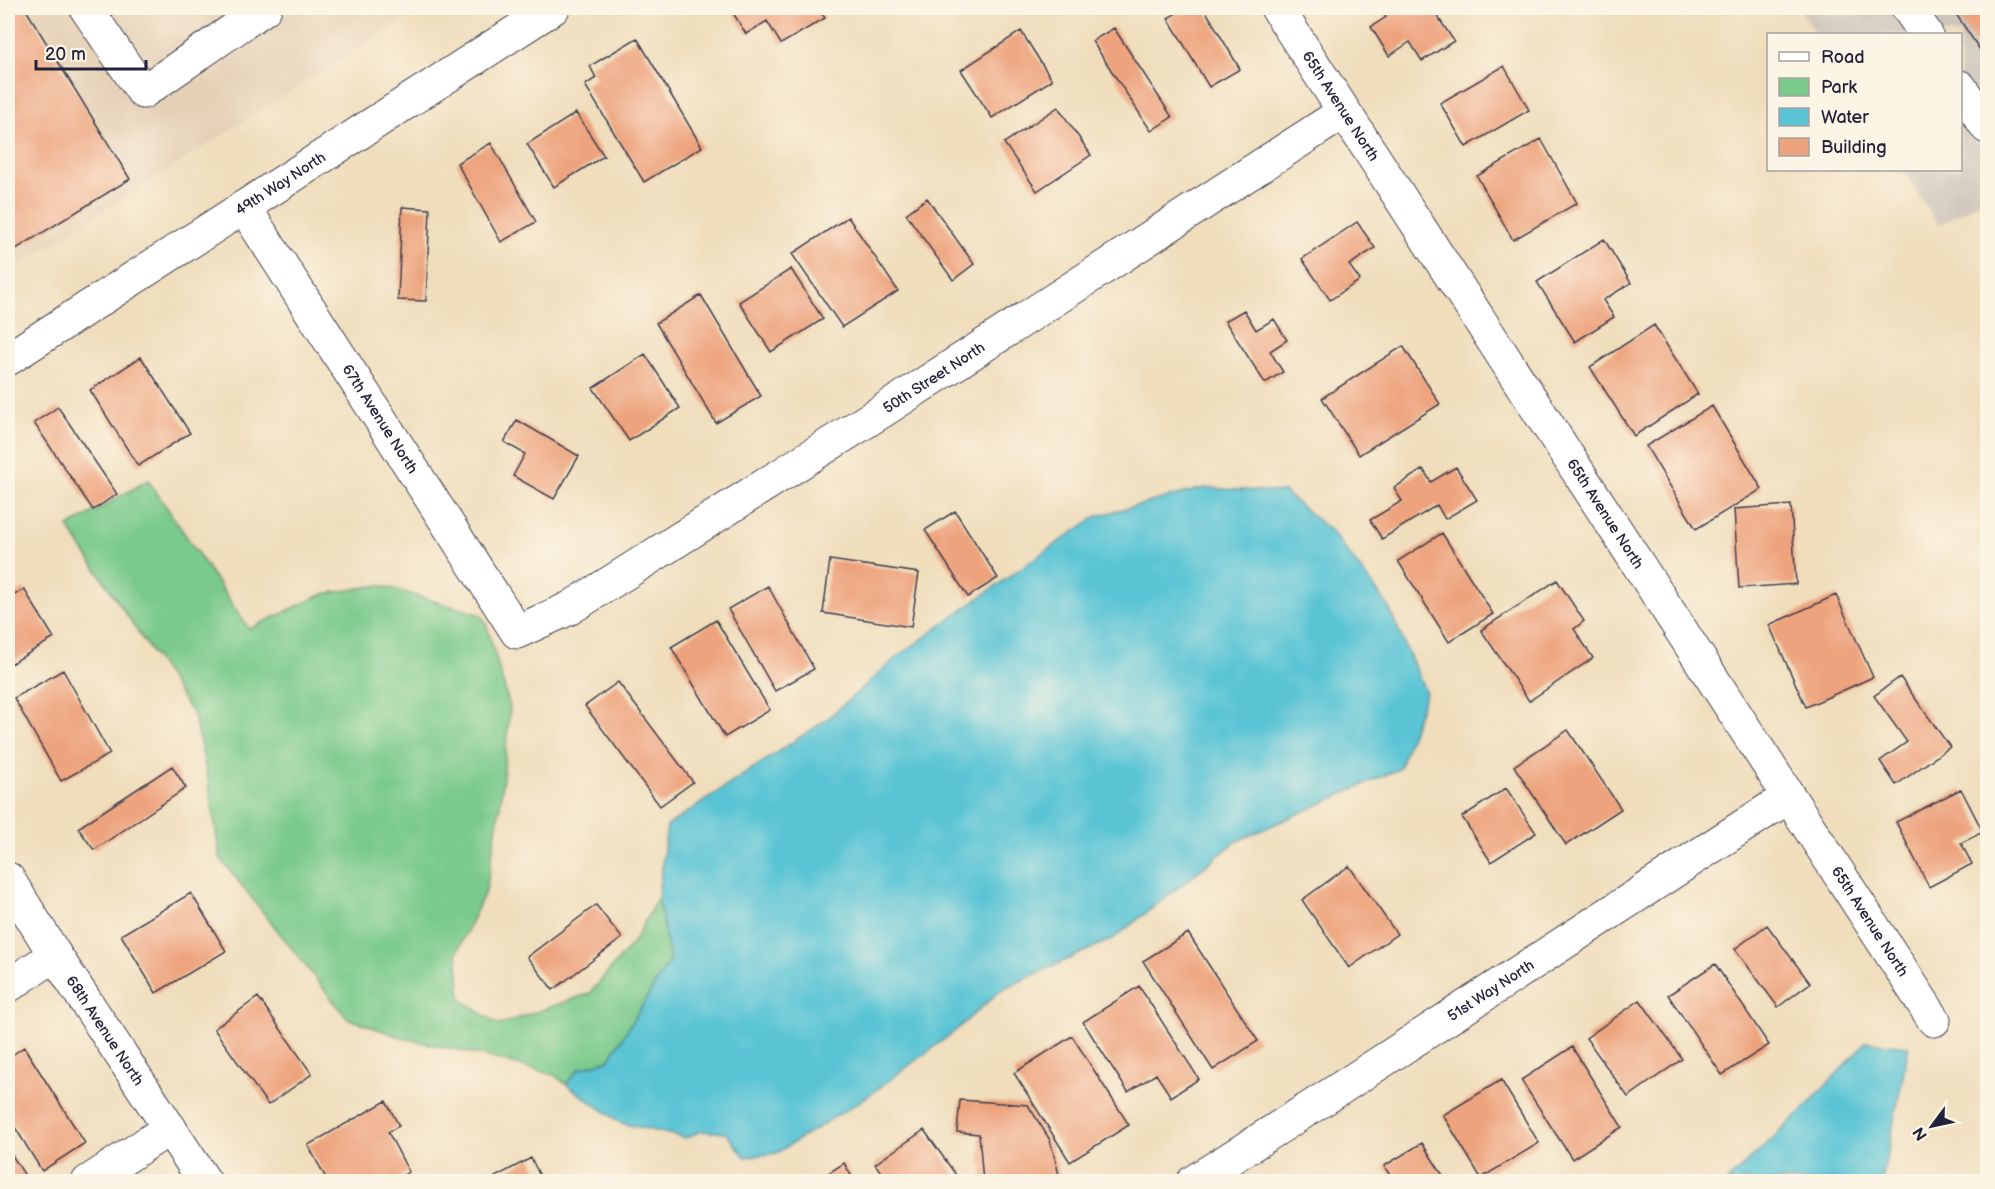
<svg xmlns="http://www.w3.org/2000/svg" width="1995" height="1189" font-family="'Balsamiq Sans',sans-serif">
  <rect width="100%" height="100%" fill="#fcf5e5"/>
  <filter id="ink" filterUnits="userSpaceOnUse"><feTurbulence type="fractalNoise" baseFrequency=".0167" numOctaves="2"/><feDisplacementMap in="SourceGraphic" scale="12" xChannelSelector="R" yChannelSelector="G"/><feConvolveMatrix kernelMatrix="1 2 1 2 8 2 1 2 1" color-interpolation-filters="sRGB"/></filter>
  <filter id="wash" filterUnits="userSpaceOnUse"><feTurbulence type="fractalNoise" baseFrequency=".008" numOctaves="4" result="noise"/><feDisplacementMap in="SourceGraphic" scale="24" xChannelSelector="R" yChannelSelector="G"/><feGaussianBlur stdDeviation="1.35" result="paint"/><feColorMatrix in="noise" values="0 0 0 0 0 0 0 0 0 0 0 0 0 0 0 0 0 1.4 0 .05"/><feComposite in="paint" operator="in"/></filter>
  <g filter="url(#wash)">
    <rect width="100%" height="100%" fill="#efddbb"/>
    <path fill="#e5d0b6" d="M8,8H421L8,272Z"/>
    <path fill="#ccc2b9" d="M1798,8H1987V198L1938,225L1903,170H1960V34H1816Z"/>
    <path fill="#7aca8c" stroke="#4e7664" stroke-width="1.5" d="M148,480L249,629L323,594L380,585L481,615L486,623L510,707L500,807L486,890L457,952L461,999L499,1025L590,993L633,943L658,897L670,960L609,1060L579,1069L566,1084L554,1075L485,1056L403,1038L347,1018L220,858L208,779L194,716L68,527Z"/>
    <path fill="#5ac4d5" stroke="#3e7388" stroke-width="1.5" d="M1204,488L1284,492L1332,532L1387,604L1426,693L1399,769L1237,841L1114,938L1001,990L954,1032L867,1097L777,1153L745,1157L726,1133L701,1131L686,1138L621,1123L566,1084L579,1069L609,1060L670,960L658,897L667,826L827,719L897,657L1025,565L1097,516Z
      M1866,1042L1909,1046L1882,1181H1727L1805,1108Z"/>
    <g id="blocks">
      <path fill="#eda37d" d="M8,8H25L130,179L8,254Z
        M730,8H818L825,18L781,44L767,21L746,34Z
        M1185,8H1204L1240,69L1209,87L1168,18Z
        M1381,8H1432L1454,41L1422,61L1410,42L1389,56L1371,27L1386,17Z
        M1952,8H1988V62Z
        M1114,28L1172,117L1151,131L1092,41Z
        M1021,31L1052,80L992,118L961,70Z
        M637,38L702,147L644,182L585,85L596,78L590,66Z
        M1504,66L1529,110L1466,147L1440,103Z
        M1058,107L1091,155L1037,191L1004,143Z
        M576,113L604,156L554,187L527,144Z
        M1541,139L1577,203L1513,240L1477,176Z
        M491,143L536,222L501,242L457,163Z
        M927,198L974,264L953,280L906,214Z
        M402,207L430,209L426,301L398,300Z
        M848,217L898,291L842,327L792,254Z
        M1357,222L1375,248L1349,265L1360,280L1330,300L1302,259Z
        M1604,239L1631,283L1603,300L1614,317L1575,342L1537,282Z
        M791,269L823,319L771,352L739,302Z
        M701,295L761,396L716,423L656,323Z
        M1244,310L1256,330L1274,319L1287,340L1270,351L1283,372L1265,383L1225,321Z
        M1654,325L1698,394L1634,436L1590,367Z
        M1403,346L1440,404L1359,455L1322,398Z
        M645,354L680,408L629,441L593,388Z
        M141,357L190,433L138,466L90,390Z
        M1712,406L1762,489L1696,529L1646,446Z
        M58,407L117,494L93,510L34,423Z
        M517,420L579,456L554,499L513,476L525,454L504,442Z
        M1456,467L1477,500L1445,519L1437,505L1382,539L1370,520L1402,501L1394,488L1423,469L1431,482Z
        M1791,505L1796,584L1739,588L1734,509Z
        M955,511L998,578L968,597L925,530Z
        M1442,533L1493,614L1449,642L1398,561Z
        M830,560L919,573L911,627L823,613Z
        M1557,580L1584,621L1574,629L1593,658L1529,701L1481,630Z
        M768,586L814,669L775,691L728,609Z
        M24,589L54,638L9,665L8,599Z
        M1836,595L1873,677L1806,707L1769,625Z
        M716,620L770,710L725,737L671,647Z
        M63,670L110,754L61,781L14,698Z
        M1900,677L1950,747L1896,785L1880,761L1907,742L1874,696Z
        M618,682L693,782L660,806L585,706Z
        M1568,730L1621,809L1566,845L1514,766Z
        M172,766L186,788L94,850L78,828Z
        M1506,788L1536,833L1491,862L1462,817Z
        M1961,789L1983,832L1961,843L1972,864L1929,887L1896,822Z
        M1349,866L1397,934L1349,968L1302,900Z
        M191,893L226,951L156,993L121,935Z
        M596,905L622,938L553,990L527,957Z
        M1767,925L1810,983L1778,1007L1735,949Z
        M1188,933L1258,1041L1213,1070L1143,961Z
        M1715,964L1769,1045L1722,1075L1668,995Z
        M1139,986L1199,1079L1171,1097L1156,1074L1128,1092L1083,1022Z
        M258,997L312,1074L268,1105L214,1029Z
        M1640,1000L1682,1059L1628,1097L1586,1038Z
        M1072,1036L1129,1125L1070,1162L1014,1073Z
        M24,1047L85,1143L42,1171L8,1116V1058Z
        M1572,1047L1622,1127L1572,1159L1521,1080Z
        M1501,1080L1539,1143L1481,1178L1443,1115Z
        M960,1100L1028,1105L1050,1140L1061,1182H983L979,1134L957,1132Z
        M386,1101L399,1126L388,1132L409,1172L391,1182H328L308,1145Z
        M924,1130L961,1182H888L875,1164Z
        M1422,1143L1447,1182H1394L1384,1166Z
        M8,1149L29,1182H8Z
        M531,1158L543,1182H497L495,1177Z
        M844,1163L855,1182H815Z"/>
    </g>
  </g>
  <g filter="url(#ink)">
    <use href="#blocks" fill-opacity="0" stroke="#413e4e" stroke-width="1.5"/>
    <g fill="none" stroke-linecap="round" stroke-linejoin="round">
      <defs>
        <g id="minor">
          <path d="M86,8L143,92L265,8"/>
          <path id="s1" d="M1277,8L1934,1020"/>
          <path d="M1908,8L1926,34"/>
          <path d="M1960,87L1987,127"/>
          <path id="s2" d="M244,207L517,632L570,608L884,410L1344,112"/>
          <path id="s3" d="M8,359L553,8"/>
          <path id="s4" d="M8,879L55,955L205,1182"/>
          <path d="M8,986L55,955"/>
          <path d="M88,1182L170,1128"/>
          <path id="s5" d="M1193,1182L1327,1097L1788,797"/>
        </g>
      </defs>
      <use href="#minor" stroke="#413e4e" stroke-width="35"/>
      <use href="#minor" stroke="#fff" stroke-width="33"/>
    </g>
  </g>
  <g text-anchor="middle" stroke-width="4.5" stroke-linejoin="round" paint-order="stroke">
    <g font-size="15" fill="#22223b" stroke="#fcf5e5">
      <text dy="5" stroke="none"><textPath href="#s1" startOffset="117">65th Avenue North</textPath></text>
      <text dy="5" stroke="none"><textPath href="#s3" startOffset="324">49th Way North</textPath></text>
      <text dy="5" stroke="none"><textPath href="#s2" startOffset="994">50th Street North</textPath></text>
      <text dy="5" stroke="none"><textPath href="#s2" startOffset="252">67th Avenue North</textPath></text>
      <text dy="5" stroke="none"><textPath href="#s1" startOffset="603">65th Avenue North</textPath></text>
      <text dy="5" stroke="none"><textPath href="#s1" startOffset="1089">65th Avenue North</textPath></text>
      <text dy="5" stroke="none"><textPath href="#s5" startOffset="354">51st Way North</textPath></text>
      <text dy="5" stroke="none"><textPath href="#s4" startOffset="180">68th Avenue North</textPath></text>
    </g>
  </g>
  <rect width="1995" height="1189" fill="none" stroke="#fcf5e5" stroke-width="30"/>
  <rect x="1767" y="33" width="195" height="138" fill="#fcf5e5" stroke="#a5a1a1" stroke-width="1.5"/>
  <rect x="1779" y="52" width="30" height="9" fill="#ffffff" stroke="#a5a1a1" stroke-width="1.5"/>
  <text x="1821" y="63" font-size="18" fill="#22223b">Road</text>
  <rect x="1779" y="78" width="30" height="18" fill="#7aca8c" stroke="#a5a1a1" stroke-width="1.5"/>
  <text x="1821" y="93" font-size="18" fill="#22223b">Park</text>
  <rect x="1779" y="108" width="30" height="18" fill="#5ac4d5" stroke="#a5a1a1" stroke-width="1.5"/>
  <text x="1821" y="123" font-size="18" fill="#22223b">Water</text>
  <rect x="1779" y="138" width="30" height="18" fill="#eda37d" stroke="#a5a1a1" stroke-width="1.5"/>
  <text x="1821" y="153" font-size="18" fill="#22223b">Building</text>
  <g transform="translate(1932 1126) rotate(237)" stroke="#fcf5e5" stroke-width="4.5" paint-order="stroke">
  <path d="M0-4.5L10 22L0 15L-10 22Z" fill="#22223b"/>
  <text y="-9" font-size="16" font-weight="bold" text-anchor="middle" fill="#22223b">N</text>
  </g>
  <path d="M36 60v9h110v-9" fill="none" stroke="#22223b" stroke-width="3"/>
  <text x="45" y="60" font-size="18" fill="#22223b" stroke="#fcf5e5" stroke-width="4.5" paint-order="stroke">20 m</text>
</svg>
